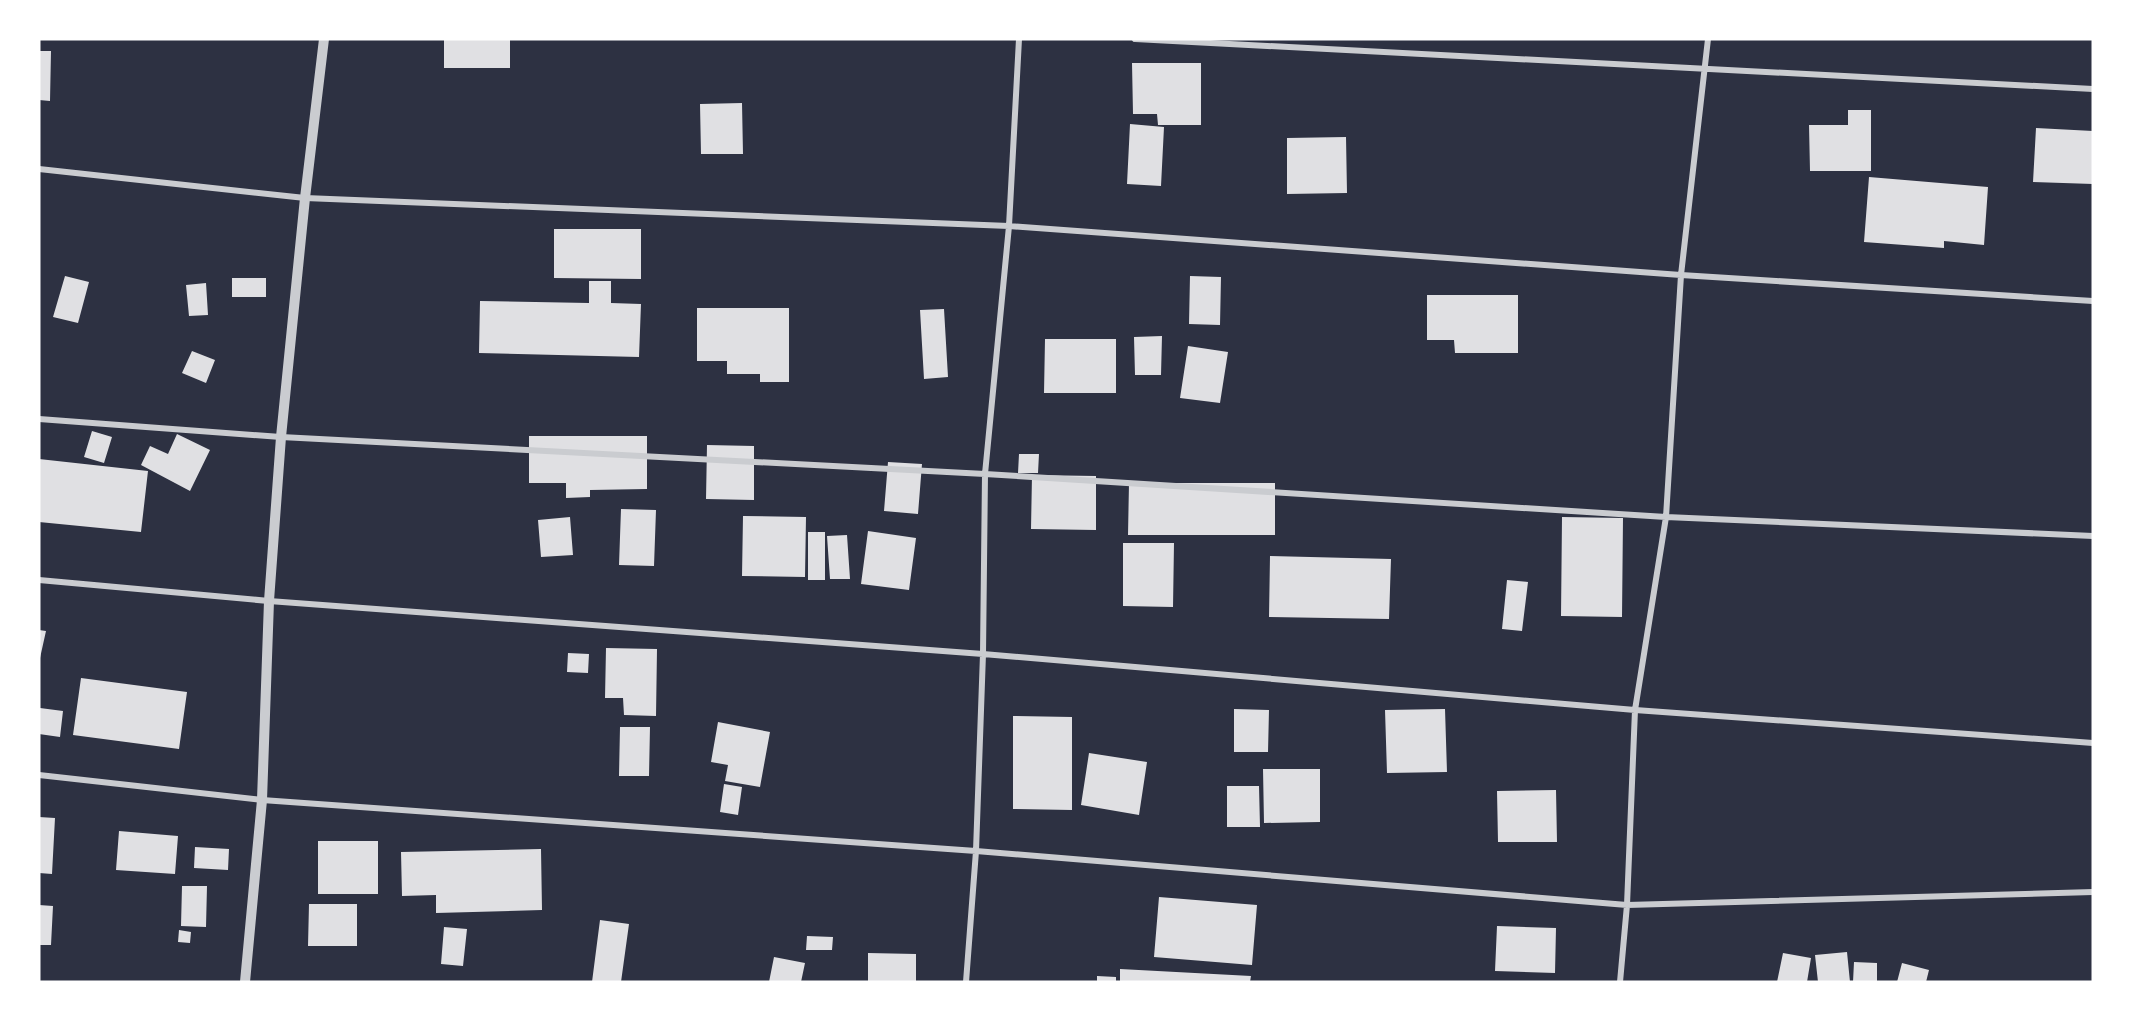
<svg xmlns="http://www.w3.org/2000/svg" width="2132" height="1021" font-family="Figtree,sans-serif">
  <rect width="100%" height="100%" fill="#2d3142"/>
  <path fill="#e0e0e3" d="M444,39H510V68H444Z
    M39,51H51L50,101L39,100Z
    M1132,63H1201V125H1158L1157,114H1133Z
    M742,103L743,154H701L700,104Z
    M1848,110H1871V171H1810L1809,125H1848Z
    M1130,124L1164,127L1161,186L1127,184Z
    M2036,128L2093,131V184L2033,182Z
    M1346,137L1347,193L1287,194V138Z
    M1869,177L1988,187L1984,245L1944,241V248L1864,242Z
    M554,229H641V279L554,278Z
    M65,276L89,282L78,323L53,317Z
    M1190,276L1221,277L1220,325L1189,324Z
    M232,278H266V297H232Z
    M589,281H611V303L641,304L639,357L479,353L480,301L589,303Z
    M206,283L208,315L189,316L186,285Z
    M1427,295H1518V353H1455L1454,340H1427Z
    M697,308H789V382H760V374H727V361H697Z
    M944,309L948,377L924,379L920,310Z
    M1162,336L1161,375H1135L1134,337Z
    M1045,339H1116V393H1044Z
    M1188,346L1228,352L1220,403L1180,398Z
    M192,351L215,360L206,383L182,373Z
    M92,431L112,437L104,463L84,457Z
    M177,434L210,450L190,491L141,465L150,446L168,454Z
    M529,436H647V489L590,490V497L566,498V483H529Z
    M707,445L754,446V500L706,499Z
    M1019,454H1039L1038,473H1018Z
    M39,459L148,471L141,532L39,522Z
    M888,462L922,464L918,514L884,511Z
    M1032,475L1096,476V530L1031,529Z
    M1129,483H1275V535H1128Z
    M621,509L656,510L654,566L619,565Z
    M743,516L806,517L805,577L742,576Z
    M570,517L573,555L541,557L538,520Z
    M1562,517L1623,518L1622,617L1561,616Z
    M868,531L916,538L909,590L861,584Z
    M808,532H825V580H808Z
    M847,535L850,579H830L827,536Z
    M1123,543H1174L1173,607L1123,606Z
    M1270,556L1391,559L1389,619L1269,617Z
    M1507,580L1528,582L1522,631L1502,629Z
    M39,630L46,631L40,658H39Z
    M606,648L657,649L656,716L624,715L623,698H605Z
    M568,653L589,654L588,673L567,672Z
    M81,678L187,692L179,749L73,735Z
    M40,708L63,711L60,737L39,734Z
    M1234,709L1269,710L1268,752H1234Z
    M1445,709L1447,772L1387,773L1385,710Z
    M1013,716L1072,717V810L1013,809Z
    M718,722L770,732L760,787L725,781L728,765L711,762Z
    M620,727H650L649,776H619Z
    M1089,753L1147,762L1139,815L1081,805Z
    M1263,769H1320V822L1264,823Z
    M724,784L742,787L738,815L720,812Z
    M1227,786H1259L1260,827H1227Z
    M1556,790L1557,842H1498L1497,791Z
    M39,817L55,818L52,874L39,873Z
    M119,831L178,836L175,874L116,870Z
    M318,841H378V894H318Z
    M195,847L229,849L228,870L194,868Z
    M541,849L542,910L436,913V895L402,896L401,852Z
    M182,886H207L206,927L181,926Z
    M1159,897L1257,905L1252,965L1154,957Z
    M309,904H357V946H308Z
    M39,905L53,906L51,945H39Z
    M600,920L629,924L621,982H592Z
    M1497,926L1556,928L1555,973L1495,971Z
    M444,927L467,929L463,966L441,964Z
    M179,930L191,932L190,943L178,942Z
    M807,936L833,937L832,950H806Z
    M1847,952L1850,982H1818L1815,955Z
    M868,953L916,954V982H868Z
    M1783,953L1811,958L1807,982H1777Z
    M774,957L805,963L801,982H769Z
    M1854,962L1877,963V982H1853Z
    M1902,963L1929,970L1926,982H1897Z
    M1120,969L1251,976L1250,982H1120Z
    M1097,976L1116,977V982H1097Z"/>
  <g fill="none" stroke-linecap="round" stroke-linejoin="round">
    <path stroke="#caccd0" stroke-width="6" d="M1135,39L2093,89
      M39,169L305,198L1009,226L1681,275L2093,301
      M39,419L281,437L985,474L1666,517L2093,536
      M39,580L269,601L983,654L1635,710L2093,743
      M39,775L262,800L976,851L1627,905L2093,892
      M966,982L976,851L983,654L985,474L1009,226L1019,39
      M1620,982L1627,905L1635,710L1666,517L1681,275L1708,39"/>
    <path stroke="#caccd0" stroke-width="10" d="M245,982L262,800L269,601L281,437L305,198L324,39"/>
  </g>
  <rect width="2132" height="1021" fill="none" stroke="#ffffff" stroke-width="81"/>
</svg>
